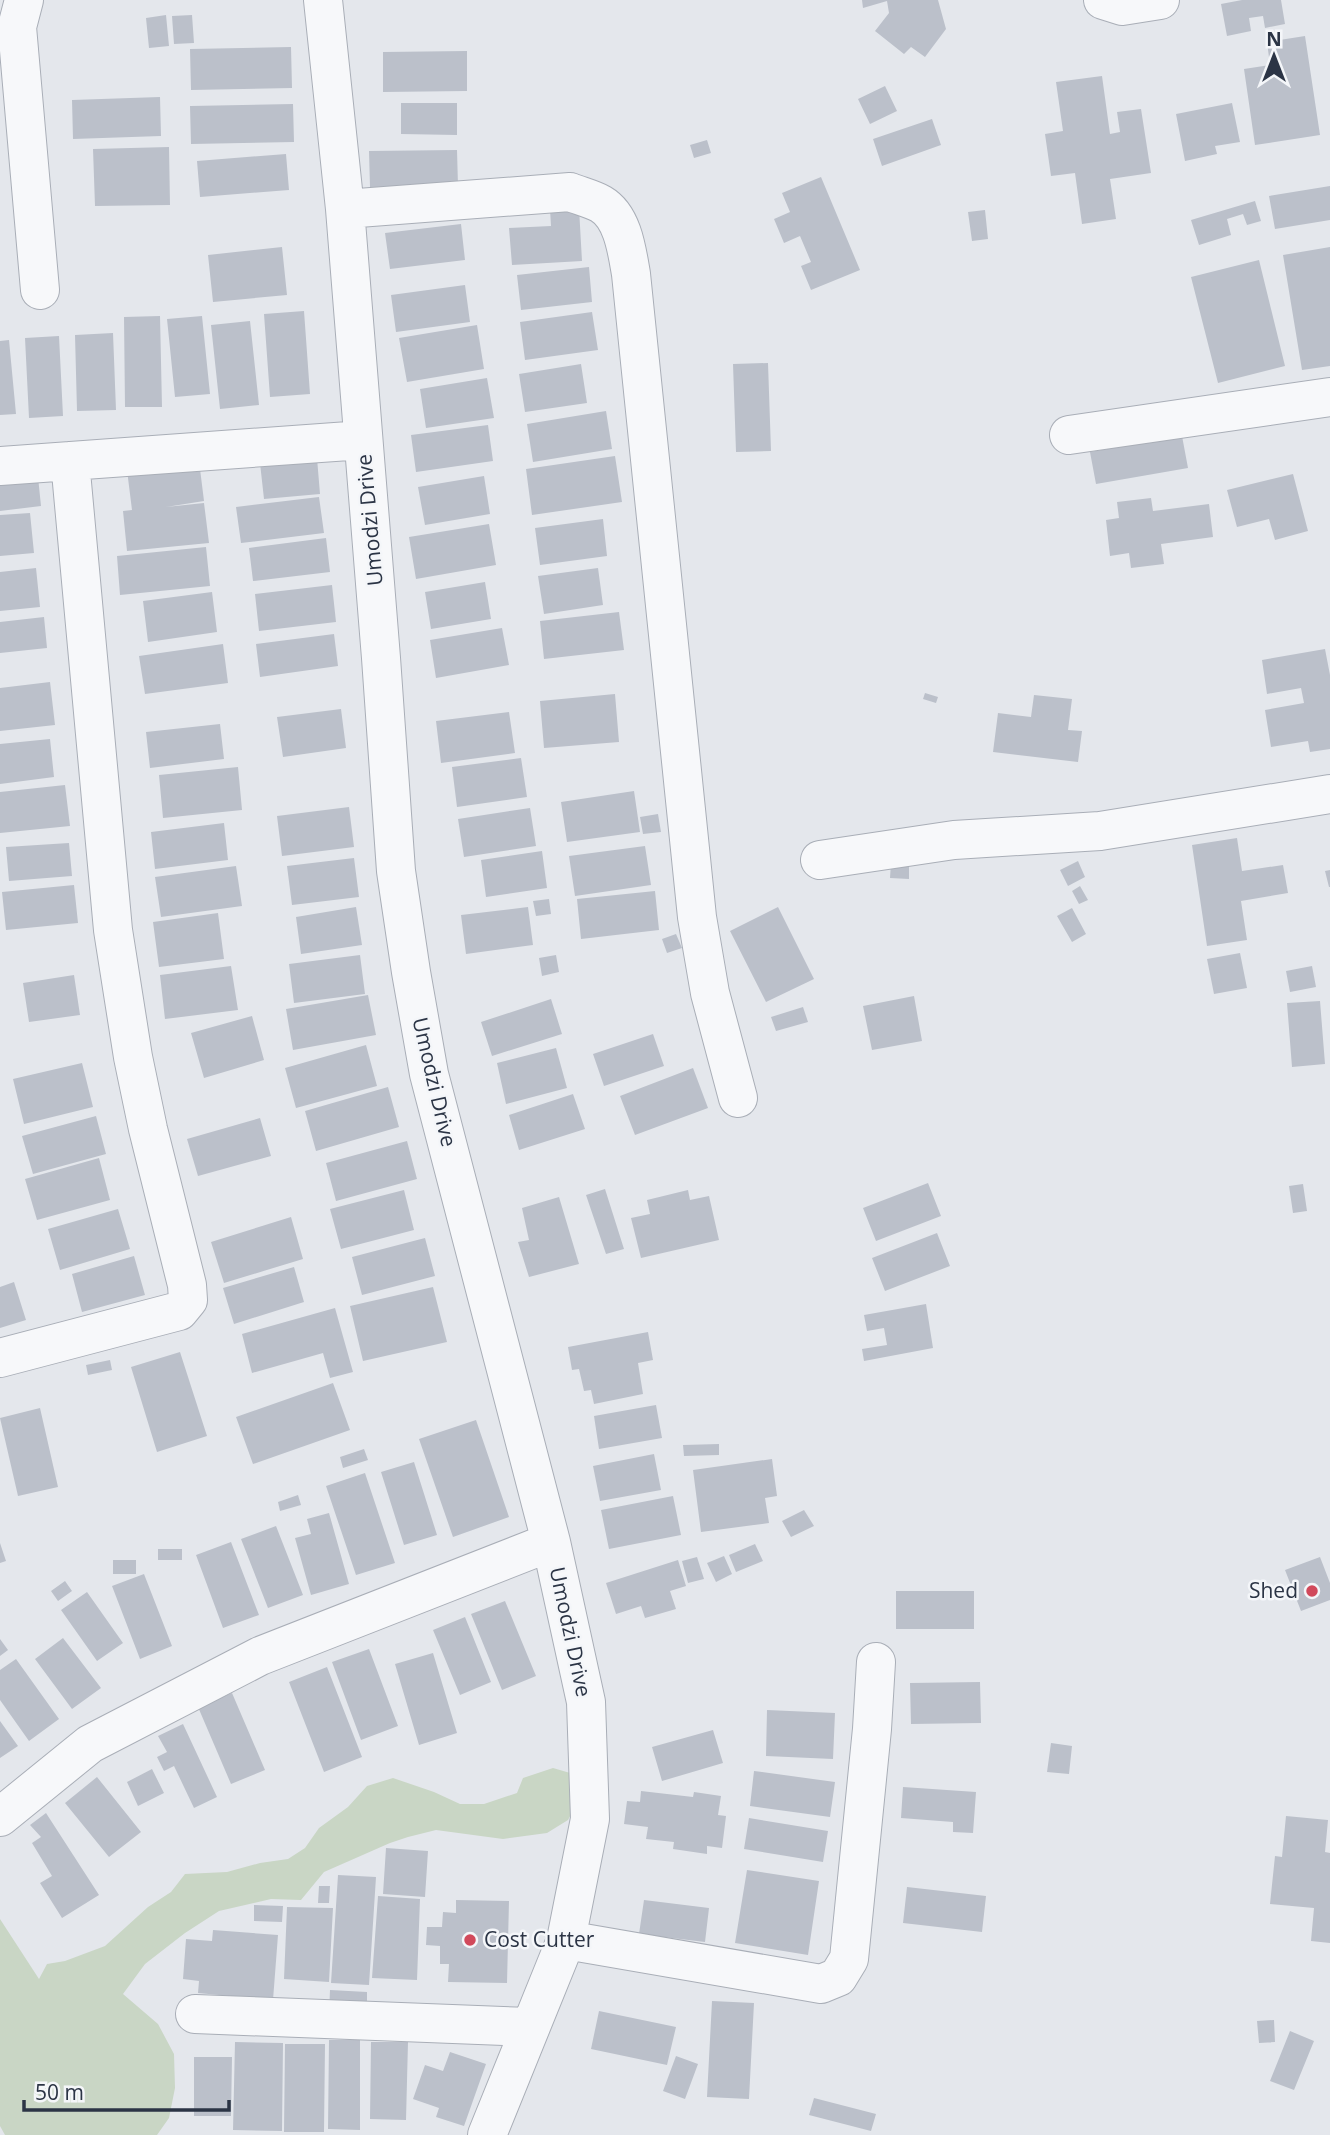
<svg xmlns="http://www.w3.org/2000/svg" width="1330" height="2135" font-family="'Open Sans',sans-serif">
  <rect width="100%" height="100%" fill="#e4e7ec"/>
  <path fill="#c9d6c5" d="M553,1768L577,1775L580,1798L568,1820L547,1833L503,1839L436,1830L408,1837L390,1843L324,1872L301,1900L271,1899L219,1911L185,1933L145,1964L123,1994L158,2024L174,2054L175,2088L169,2118L157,2135H5L0,2126V1919L39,1979L47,1964L65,1961L105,1946L148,1907L171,1892L185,1874L227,1872L260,1863L288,1859L305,1848L319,1828L348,1807L367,1786L393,1778L434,1792L460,1804H484L517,1793L523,1778Z"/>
  <path fill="#bbc0ca" d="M862,0H938L946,29L925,57L911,47L904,54L875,31L889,13L887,1L863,8Z
    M1242,0H1281L1285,24L1265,28L1263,16L1249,18L1251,31L1227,36L1221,4Z
    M166,15L169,46L149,48L146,18Z
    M192,15L194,43L174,44L172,16Z
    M1305,36L1320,135L1255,145L1244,69L1270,65L1267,42Z
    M291,47L292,88L191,90L190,49Z
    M467,51V91L383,92V52Z
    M1102,76L1110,134L1120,132L1117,112L1141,109L1151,173L1110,179L1116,219L1082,224L1075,173L1051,176L1045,134L1063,131L1056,82Z
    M885,86L897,111L870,124L858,99Z
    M160,97L161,136L73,139L72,100Z
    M401,103H457V135L401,134Z
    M1232,103L1240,142L1215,146L1217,154L1185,161L1176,114Z
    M293,104L294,142L191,144L190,106Z
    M932,119L941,145L882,166L873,139Z
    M707,140L711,153L694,158L690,145Z
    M169,147L170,205L95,206L93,149Z
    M457,150L458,186L370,187L369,151Z
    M286,154L289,190L200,197L197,161Z
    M821,177L860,270L811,290L801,266L811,262L800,236L784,243L774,219L790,212L782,193Z
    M1330,186V220L1275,229L1269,196Z
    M1255,201L1261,221L1247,225L1243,214L1227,219L1231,235L1199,245L1191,220Z
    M579,208L582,261L512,265L509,228L551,226L550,209Z
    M985,210L988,239L972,241L968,212Z
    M461,224L465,260L390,269L385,233Z
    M282,247L287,295L213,302L208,255Z
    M1330,247V366L1302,370L1283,255Z
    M1259,260L1285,366L1218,383L1191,277Z
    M589,267L592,302L521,310L517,275Z
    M465,285L470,322L396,332L391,295Z
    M304,311L310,394L270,397L264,314Z
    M592,312L598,350L525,360L520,322Z
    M160,316L162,407H125L124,317Z
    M202,316L210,394L175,397L167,319Z
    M250,321L259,405L220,409L211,325Z
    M477,325L484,369L407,382L399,338Z
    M113,333L116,410L77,411L75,335Z
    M59,336L63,416L29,418L25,338Z
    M9,340L16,414L0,415V341Z
    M768,363L771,451L736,452L733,364Z
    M581,364L587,403L525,412L519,374Z
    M487,378L494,418L426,428L420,389Z
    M606,411L612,449L533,462L527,424Z
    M488,425L493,461L416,472L411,435Z
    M1182,436L1188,468L1096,484L1090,452Z
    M615,456L622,502L532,515L526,469Z
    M317,458L320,494L264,499L260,463Z
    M199,461L204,501L166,507L204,503L209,543L127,551L123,511L132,510L127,470Z
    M37,467L41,506L0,511V472Z
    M1293,474L1308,531L1275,540L1269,519L1237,527L1227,490Z
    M484,476L490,514L425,525L418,487Z
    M319,497L324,533L241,543L236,507Z
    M1151,498L1153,511L1209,504L1213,537L1161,544L1164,564L1131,568L1129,553L1110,556L1106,520L1119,518L1117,502Z
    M30,513L34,553L0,556V515Z
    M603,519L607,556L540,565L535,528Z
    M489,524L496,565L416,579L409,537Z
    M326,538L330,572L253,581L249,548Z
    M206,547L210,586L120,595L117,556Z
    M36,568L40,607L0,611V572Z
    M598,568L603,605L544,614L538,576Z
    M485,582L491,619L431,629L425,592Z
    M332,585L336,622L259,631L255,594Z
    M212,592L217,632L148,642L143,601Z
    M619,612L624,650L544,659L540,621Z
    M44,617L47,648L0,653V622Z
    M502,628L509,665L436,678L430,640Z
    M334,634L338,666L260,677L256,644Z
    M223,644L228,683L145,694L139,656Z
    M1325,649L1330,675V749L1310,752L1308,741L1271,747L1265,710L1304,703L1301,688L1267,694L1262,660Z
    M50,682L55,725L0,731V688Z
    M925,693L938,697L936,703L923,699Z
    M615,694L619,742L544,748L540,701Z
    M1034,695L1072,699L1068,730L1082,731L1078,762L993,752L998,713L1031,717Z
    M341,709L346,748L283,757L277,717Z
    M509,712L515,753L441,763L436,721Z
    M220,724L224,759L150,768L146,732Z
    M50,739L54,777L0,784V744Z
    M521,758L527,797L457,807L452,767Z
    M238,767L242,810L163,818L159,775Z
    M65,785L70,826L0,833V792Z
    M634,791L640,832L567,842L561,802Z
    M349,807L354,847L282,856L277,816Z
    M530,808L536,846L464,857L458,819Z
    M658,814L661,832L643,834L640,817Z
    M224,823L228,860L155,869L151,832Z
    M1237,838L1242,871L1283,865L1288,893L1241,901L1247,940L1207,946L1192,845Z
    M69,843L72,876L9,881L6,847Z
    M645,846L651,885L575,896L569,856Z
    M542,851L547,888L486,897L481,860Z
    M354,858L359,897L292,905L287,866Z
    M1078,861L1085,877L1068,886L1060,870Z
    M891,863L909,864V879L890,878Z
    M236,866L242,906L161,917L155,877Z
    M1330,870V887H1329L1325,871Z
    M74,885L78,923L6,930L2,892Z
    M1080,886L1088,900L1079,904L1072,891Z
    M655,891L659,930L581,939L577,899Z
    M549,899L551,914L536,916L533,901Z
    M356,907L362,945L301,954L296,917Z
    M528,907L533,945L466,954L461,915Z
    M778,907L814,979L766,1002L730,931Z
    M1072,908L1086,934L1072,942L1057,916Z
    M218,913L224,959L159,967L153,922Z
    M676,934L682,948L667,953L662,939Z
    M1240,953L1247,988L1214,994L1207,959Z
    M360,955L365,994L294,1003L289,964Z
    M556,955L559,972L542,976L539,958Z
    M231,966L238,1010L165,1019L160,975Z
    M1312,966L1316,987L1290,992L1286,971Z
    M74,975L80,1015L29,1022L23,983Z
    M368,995L376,1035L293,1050L286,1009Z
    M914,996L922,1041L872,1050L863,1006Z
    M551,999L562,1034L492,1056L481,1022Z
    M1320,1001L1325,1064L1292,1067L1287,1003Z
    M803,1007L808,1022L776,1031L771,1017Z
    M252,1016L264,1060L204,1078L191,1033Z
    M653,1034L664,1066L604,1086L593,1054Z
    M366,1045L377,1086L296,1108L285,1068Z
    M556,1048L567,1088L506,1104L497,1063Z
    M82,1063L93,1107L24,1124L13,1079Z
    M693,1068L708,1108L635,1135L620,1096Z
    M388,1087L399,1127L316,1151L305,1111Z
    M573,1094L585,1129L519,1150L509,1115Z
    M96,1116L106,1154L33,1174L22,1136Z
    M260,1118L271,1156L198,1176L187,1139Z
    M407,1141L417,1179L336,1201L326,1163Z
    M99,1158L110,1200L37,1220L25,1179Z
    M928,1183L941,1216L876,1241L863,1208Z
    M1303,1184L1307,1211L1293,1213L1289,1186Z
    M605,1189L624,1249L606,1254L586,1195Z
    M404,1190L414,1230L341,1249L330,1209Z
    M688,1190L690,1200L709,1196L719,1240L641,1258L631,1218L650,1214L647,1200Z
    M559,1197L579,1264L529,1277L518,1242L529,1240L522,1208Z
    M118,1209L130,1249L60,1270L48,1229Z
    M291,1217L303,1259L224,1283L211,1242Z
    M937,1233L950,1266L885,1291L872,1258Z
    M425,1238L435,1276L362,1295L352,1257Z
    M134,1256L145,1295L82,1312L72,1274Z
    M294,1267L304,1302L234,1324L223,1288Z
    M14,1282L26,1320L0,1328V1287Z
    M433,1287L447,1342L363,1361L350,1306Z
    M926,1304L933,1348L864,1361L862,1349L887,1345L884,1328L867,1331L864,1315Z
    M335,1308L353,1372L330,1378L323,1353L252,1373L242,1334Z
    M648,1332L653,1360L638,1363L643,1394L594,1404L591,1390L584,1391L579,1369L572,1370L568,1347Z
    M180,1352L207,1436L157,1452L131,1367Z
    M110,1360L112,1370L88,1375L86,1365Z
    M333,1383L350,1430L253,1464L236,1417Z
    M656,1405L662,1438L599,1449L594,1416Z
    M40,1408L58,1487L18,1496L0,1418Z
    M476,1420L509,1517L453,1537L419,1439Z
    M719,1444V1455L684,1456L683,1445Z
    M364,1449L368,1460L343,1468L340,1457Z
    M654,1454L661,1490L600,1501L593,1466Z
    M772,1459L777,1496L765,1498L769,1523L701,1532L693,1470Z
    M414,1462L437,1535L404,1545L381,1472Z
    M365,1473L395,1563L356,1575L326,1486Z
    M298,1495L301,1505L280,1511L278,1502Z
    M673,1496L681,1535L609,1549L601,1510Z
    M804,1510L814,1526L791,1537L782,1521Z
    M329,1513L349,1584L311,1595L295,1538L311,1534L307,1519Z
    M276,1526L303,1595L268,1608L241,1539Z
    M231,1542L259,1615L223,1628L196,1555Z
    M0,1543L6,1561L0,1563Z
    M755,1544L763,1561L736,1572L729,1555Z
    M158,1549H182V1560H158Z
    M724,1556L732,1574L716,1582L707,1563Z
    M697,1557L704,1579L688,1583L682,1561Z
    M1320,1557L1330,1583V1600L1301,1611L1285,1570Z
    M113,1560H136V1574H113Z
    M678,1560L686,1586L670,1591L676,1609L645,1618L641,1606L616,1614L606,1583Z
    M144,1574L172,1646L140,1659L112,1586Z
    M65,1581L72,1591L58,1601L51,1591Z
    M896,1591H974V1629H896Z
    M87,1592L123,1643L97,1661L61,1610Z
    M505,1601L536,1676L502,1690L471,1614Z
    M465,1617L491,1682L460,1695L433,1630Z
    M63,1638L101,1688L72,1709L35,1659Z
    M0,1639L8,1650L0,1656Z
    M369,1649L398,1726L361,1740L332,1662Z
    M433,1653L457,1733L419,1745L395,1664Z
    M16,1659L59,1719L29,1741L0,1700V1670Z
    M327,1667L362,1757L324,1772L289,1682Z
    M980,1682L981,1723L911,1724L910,1683Z
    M232,1693L265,1770L231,1784L198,1707Z
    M767,1710L835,1713L833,1759L766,1756Z
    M0,1721L18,1746L0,1758Z
    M183,1724L217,1797L194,1808L174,1766L164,1771L157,1757L167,1752L158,1736Z
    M713,1730L723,1763L662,1781L652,1747Z
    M1051,1743L1072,1746L1069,1774L1047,1772Z
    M152,1769L164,1793L138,1806L127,1782Z
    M754,1771L835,1782L830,1817L750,1806Z
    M97,1777L141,1832L109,1857L65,1803Z
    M903,1787L976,1792L973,1833L953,1832V1822L901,1818Z
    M641,1791L693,1797L694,1792L721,1796L718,1815L726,1816L722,1848L707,1846V1854L673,1849L674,1842L646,1839L648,1827L624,1824L627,1801L640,1802Z
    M46,1813L99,1895L62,1918L40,1883L52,1876L32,1843L41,1837L30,1825Z
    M1286,1816L1328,1820L1325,1852L1330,1853V1943L1311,1941L1314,1908L1270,1904L1275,1856L1282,1857Z
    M749,1818L828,1831L823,1862L744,1849Z
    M386,1848L428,1851L425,1897L383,1894Z
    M747,1870L819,1881L808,1955L735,1943Z
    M338,1875L376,1877L369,1985L331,1983Z
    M319,1886H330L329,1903H318Z
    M907,1887L986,1896L982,1932L903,1923Z
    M378,1896L420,1899L417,1980L372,1978Z
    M456,1900L509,1901L507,1983L448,1982L449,1964H440V1946L426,1945L427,1927H442L443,1912L456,1913Z
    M644,1900L709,1908L705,1942L639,1934Z
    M254,1905L283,1906L282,1922L254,1921Z
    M287,1907L333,1908L329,1982L284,1979Z
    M213,1930L278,1935L273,2000L198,1993L199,1981L183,1979L186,1939L212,1941Z
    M330,1990L367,1992V2015L329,2014Z
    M712,2001L754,2003L749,2099L707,2097Z
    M599,2011L676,2027L667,2065L591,2049Z
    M1274,2020L1275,2042L1259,2043L1257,2021Z
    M1290,2031L1314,2041L1294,2090L1270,2081Z
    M329,2040H360V2130L328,2129Z
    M235,2042L283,2043L282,2131L233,2130Z
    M371,2042H408L406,2120L370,2119Z
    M285,2044H325L324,2132H284Z
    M450,2052L486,2064L464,2126L436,2117L439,2108L413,2099L425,2065L443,2071Z
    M676,2056L698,2064L685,2099L663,2091Z
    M194,2057H232L231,2116H194Z
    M814,2098L876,2114L871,2131L809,2115Z"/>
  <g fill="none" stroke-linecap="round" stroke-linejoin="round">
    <defs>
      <path id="minor" d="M24,0L17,27L40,290
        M323,0L345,209L381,658L396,871L411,972L429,1074L551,1542L586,1702L590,1819L566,1940L487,2135
        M1103,0L1122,6L1160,0
        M345,209L570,192C580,196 592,199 601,204C623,217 627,251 631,274L697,917L710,993L738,1098
        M1069,435L1330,397
        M0,466L363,440
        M820,860L954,840L1100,831L1330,794
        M0,1358L179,1311L188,1300L187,1285L148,1129L133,1057L113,930L70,461
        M0,1817L90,1744L260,1656L551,1542
        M566,1940L821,1984L838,1977L849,1959L872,1729L876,1662
        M195,2014L530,2027"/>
    </defs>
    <use href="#minor" stroke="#a9aeb7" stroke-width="40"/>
    <use href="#minor" stroke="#f7f8fa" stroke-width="38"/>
  </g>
  <g fill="#d1495b" stroke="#f4f6f9" stroke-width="2.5">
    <circle cx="1312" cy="1591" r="7"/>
    <circle cx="470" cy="1940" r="7"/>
  </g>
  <g text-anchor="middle" stroke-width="5" stroke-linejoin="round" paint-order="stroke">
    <g font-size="21" fill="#2b3445" stroke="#f4f6f9">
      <text transform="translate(370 520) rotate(-95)" y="7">Umodzi Drive</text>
      <text transform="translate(434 1082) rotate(77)" y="7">Umodzi Drive</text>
      <text transform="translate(570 1632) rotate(78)" y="7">Umodzi Drive</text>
    </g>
    <g font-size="21" fill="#2b3445" stroke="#f4f6f9" text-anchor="end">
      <text x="1298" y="1598">Shed</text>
      <text x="484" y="1947" text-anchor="start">Cost Cutter</text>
    </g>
  </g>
  <g transform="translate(1274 56)" stroke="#f4f6f9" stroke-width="5" paint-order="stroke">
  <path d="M0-5L12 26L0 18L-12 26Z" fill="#2b3445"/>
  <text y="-10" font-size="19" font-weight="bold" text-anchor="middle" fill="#2b3445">N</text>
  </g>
  <path d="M24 2100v10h205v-10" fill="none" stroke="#2b3445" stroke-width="3.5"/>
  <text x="35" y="2100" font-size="21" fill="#2b3445" stroke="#f4f6f9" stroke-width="5" paint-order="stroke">50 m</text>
</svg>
